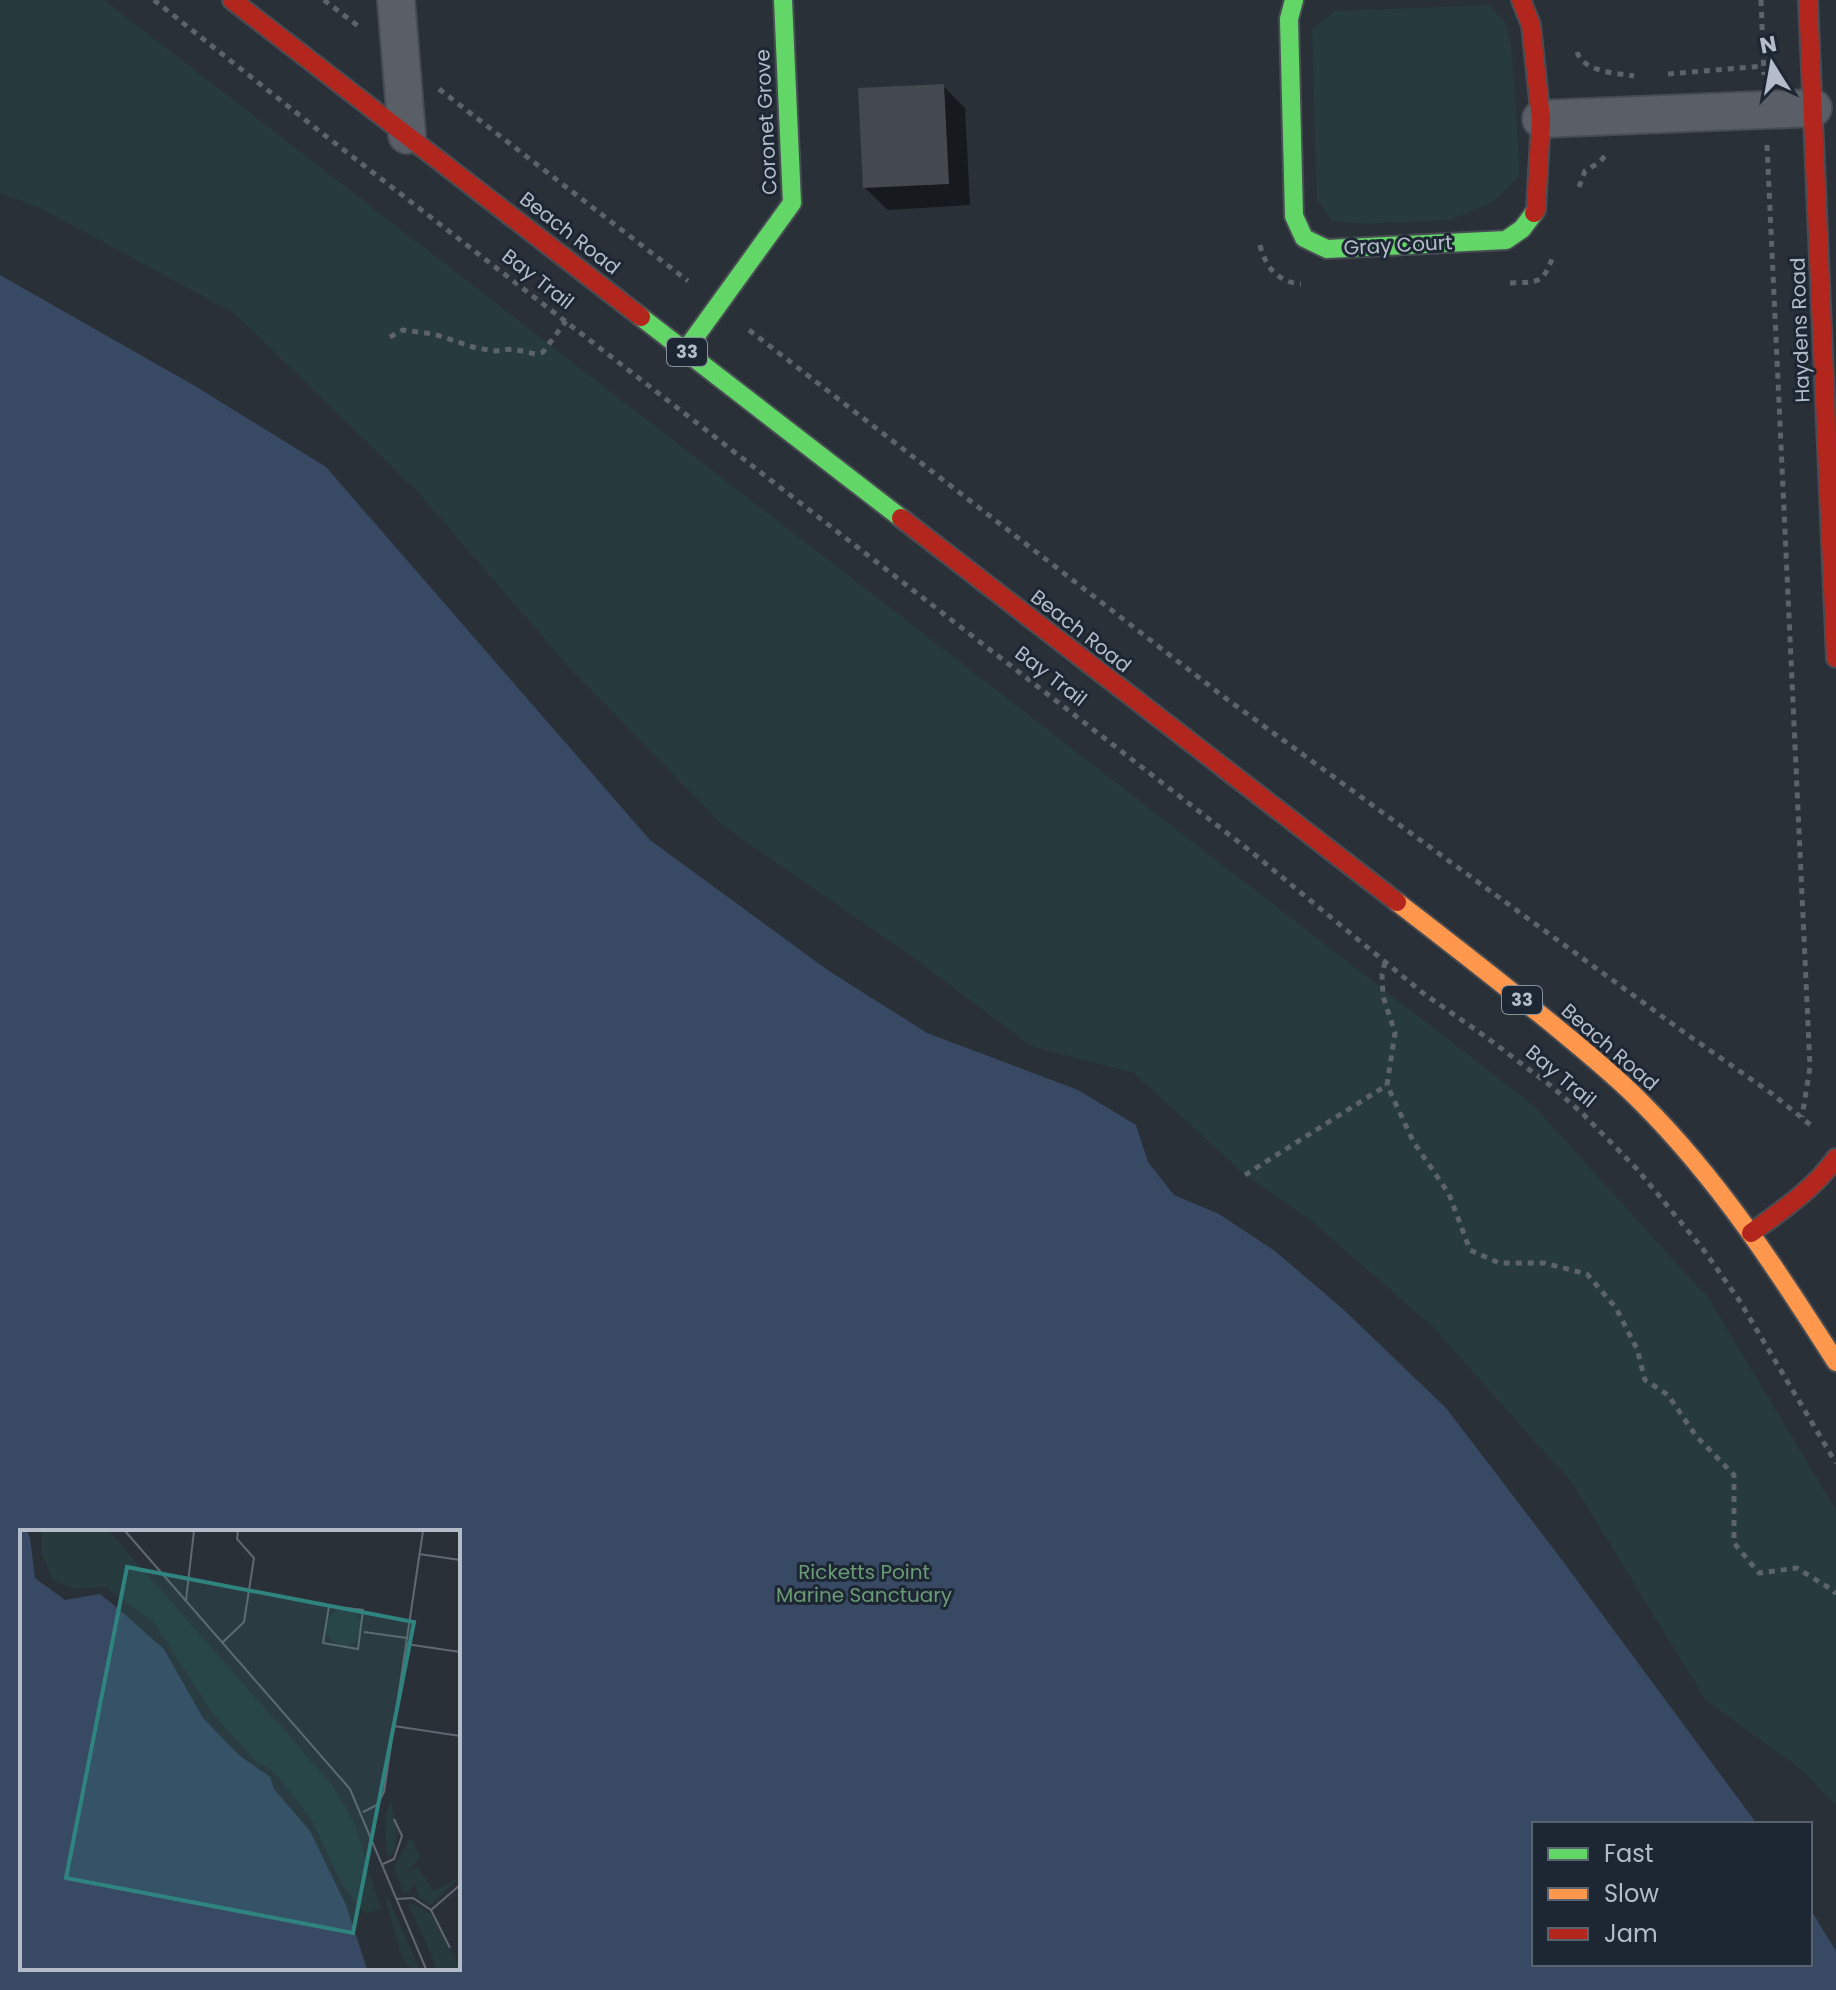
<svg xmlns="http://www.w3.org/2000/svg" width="1836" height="1990" font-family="Poppins,sans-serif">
  <rect width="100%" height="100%" fill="#2a3038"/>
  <path fill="#273a3e" d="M0,0H104L1533,1105L1709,1299L1836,1510V1806L1802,1770L1705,1699L1573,1484L1433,1327L1309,1219L1245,1175L1134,1073L1031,1046L910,955L722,825L567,665L416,490L234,313L40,208L0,193Z
    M1490,5L1506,24L1512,52L1520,175L1494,201L1451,220L1364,224L1331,221L1317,198L1312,30L1334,11Z"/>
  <path fill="#384963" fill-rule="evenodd" d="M0,275L195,386L326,467L650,840L826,969L927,1033L1078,1090L1136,1125L1148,1162L1174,1195L1219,1214L1275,1251L1344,1310L1446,1408L1559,1556L1757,1824H1534V1964H1810V1909L1836,1951V1990H0ZM22,1532H458V1968H22Z"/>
  <path fill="#0007" d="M943,86L965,108L970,205L888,210L865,188Z"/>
  <path fill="#444950" d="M944,84L949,184L863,188L858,88Z"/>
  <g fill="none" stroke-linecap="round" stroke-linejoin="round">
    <defs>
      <path id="street" d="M396,0L407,135
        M1541,119L1813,108"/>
      <path id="fast" d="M1294,0L1289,19L1294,216L1304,238L1327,249L1506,240L1522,229L1534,213
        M641,317L901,518
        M685,351L792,203L783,0"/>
      <path id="slow" d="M1397,902C1449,942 1500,982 1551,1023C1582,1049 1614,1074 1642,1103C1719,1180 1778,1271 1836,1362"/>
      <path id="jam" d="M232,0L641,317
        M1521,0L1531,25L1541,119L1536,210L1534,213
        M1808,0L1836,658
        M901,518L1397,902
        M1751,1233C1782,1210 1813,1190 1836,1158"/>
    </defs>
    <use href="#street" stroke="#484c53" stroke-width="40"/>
    <use href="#fast" stroke="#484c53" stroke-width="22"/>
    <use href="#slow" stroke="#484c53" stroke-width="22"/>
    <use href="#jam" stroke="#484c53" stroke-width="22"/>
    <path stroke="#5d636a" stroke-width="5" stroke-dasharray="6 6" stroke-linecap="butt" d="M154,0L318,130L1249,850L1423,993L1486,1037L1551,1086L1582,1113L1637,1169L1703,1249L1739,1300L1836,1463
      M324,0L362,29
      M1761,0L1764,75
      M1577,52C1584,72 1615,73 1634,76
      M1668,74L1763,66
      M439,89L688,281
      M1767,145L1810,1067L1802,1117
      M1579,187L1585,171L1600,162L1607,153
      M1260,245C1265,266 1277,282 1301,284
      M1510,283C1539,282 1543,284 1553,256
      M749,330L1224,697L1685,1033L1771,1093L1813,1127
      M390,337L403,330L434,334L476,348L495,351L513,349L535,354L543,352L566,321
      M1385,962L1382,974L1383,996L1395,1033L1387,1085L1413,1141L1449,1194L1470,1250L1499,1263H1544L1587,1274L1616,1308L1637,1349L1645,1380L1668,1395L1696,1436L1734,1475V1543L1759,1573L1797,1568L1834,1591L1836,1594
      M1245,1175L1387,1085"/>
    <use href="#street" stroke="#5a5e66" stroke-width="36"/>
    <use href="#fast" stroke="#63d668" stroke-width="18"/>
    <use href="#slow" stroke="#ff974d" stroke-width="18"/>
    <use href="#jam" stroke="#b3261e" stroke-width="18"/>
  </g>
  <g text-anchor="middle" stroke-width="6" stroke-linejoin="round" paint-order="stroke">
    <g fill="#1d2633" stroke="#878f9c" stroke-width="2">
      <rect x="667" y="338" width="40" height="28" rx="6"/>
      <rect x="1502" y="986" width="40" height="28" rx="6"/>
    </g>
    <g font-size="18" font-weight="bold" fill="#b4bcc9">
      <text x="687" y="358">33</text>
      <text x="1522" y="1006">33</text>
    </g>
    <g font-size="20" fill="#b4bcc9" stroke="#1d2633">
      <text transform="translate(766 122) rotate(-93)" y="7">Coronet Grove</text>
      <text transform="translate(570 233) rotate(38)" y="7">Beach Road</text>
      <text transform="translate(1398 245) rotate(-3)" y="7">Gray Court</text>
      <text transform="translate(538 279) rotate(38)" y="7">Bay Trail</text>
      <text transform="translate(1800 330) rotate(-92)" y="7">Haydens Road</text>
      <text transform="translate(1081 631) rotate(38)" y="7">Beach Road</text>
      <text transform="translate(1051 676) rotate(38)" y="7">Bay Trail</text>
      <text transform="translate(1610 1047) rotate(41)" y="7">Beach Road</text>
      <text transform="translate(1561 1076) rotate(40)" y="7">Bay Trail</text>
    </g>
    <g font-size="20" fill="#6b9a76" stroke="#1d2633">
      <text x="864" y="1579">Ricketts Point<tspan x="864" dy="23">Marine Sanctuary</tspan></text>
    </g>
  </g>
  <g transform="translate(20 1530)">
    <rect width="440" height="440" fill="#2a3038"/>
    <path d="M22,1H89L313,256L334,292L361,379L345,384L322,354L290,287L251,239L236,231L195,187L134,93L86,57L54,59L33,51L22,24ZM306 97a18 18 0 1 1 36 0a18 18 0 1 1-36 0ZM371,270L377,302L374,323L367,327L365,288ZM391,306L400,327L388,342L397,337L414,361L440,347L411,375L399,368L394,352L389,362H383L374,338ZM366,369H369L399,439H389L379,419ZM388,372L411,384L440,439H417Z" fill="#273a3e"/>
    <path d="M0,1H7L10,8L15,48L45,70L80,64L95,76L144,119L183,188L220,226L250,247L254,259L290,301L326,375L347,439H0Z" fill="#384963"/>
    <path fill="none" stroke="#616872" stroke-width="2" d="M105,1L330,259L406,439M399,24L440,30M166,70L174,1M309,76L343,80L338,119L303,113ZM344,102L387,108M203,112L224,92L234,28L217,9L218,1M386,114L440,122M374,196L440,206M343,282L357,275L364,262L403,1M363,334L374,329L382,306L374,289M376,369L393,368L411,380L430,418M411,380L440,355"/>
    <path fill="#308480" fill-opacity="0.15" stroke="#308480" stroke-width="4" d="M107,37L394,92L333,403L46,348Z"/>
    <rect width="440" height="440" fill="none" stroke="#b4bcc9" stroke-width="4"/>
  </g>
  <rect x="1532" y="1822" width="280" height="144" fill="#1d2633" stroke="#59626f" stroke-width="2"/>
  <rect x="1548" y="1848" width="40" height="12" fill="#63d668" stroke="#59626f" stroke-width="2"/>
  <text x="1604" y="1862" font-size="24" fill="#b4bcc9">Fast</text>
  <rect x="1548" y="1888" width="40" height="12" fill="#ff974d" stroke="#59626f" stroke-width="2"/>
  <text x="1604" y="1902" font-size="24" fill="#b4bcc9">Slow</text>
  <rect x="1548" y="1928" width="40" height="12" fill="#b3261e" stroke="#59626f" stroke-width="2"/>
  <text x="1604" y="1942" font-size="24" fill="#b4bcc9">Jam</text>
  <g transform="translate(1772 64) rotate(349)" stroke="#1d2633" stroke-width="6" paint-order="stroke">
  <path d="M0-6L14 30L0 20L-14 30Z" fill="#b4bcc9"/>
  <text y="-12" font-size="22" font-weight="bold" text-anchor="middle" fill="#b4bcc9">N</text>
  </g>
</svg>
